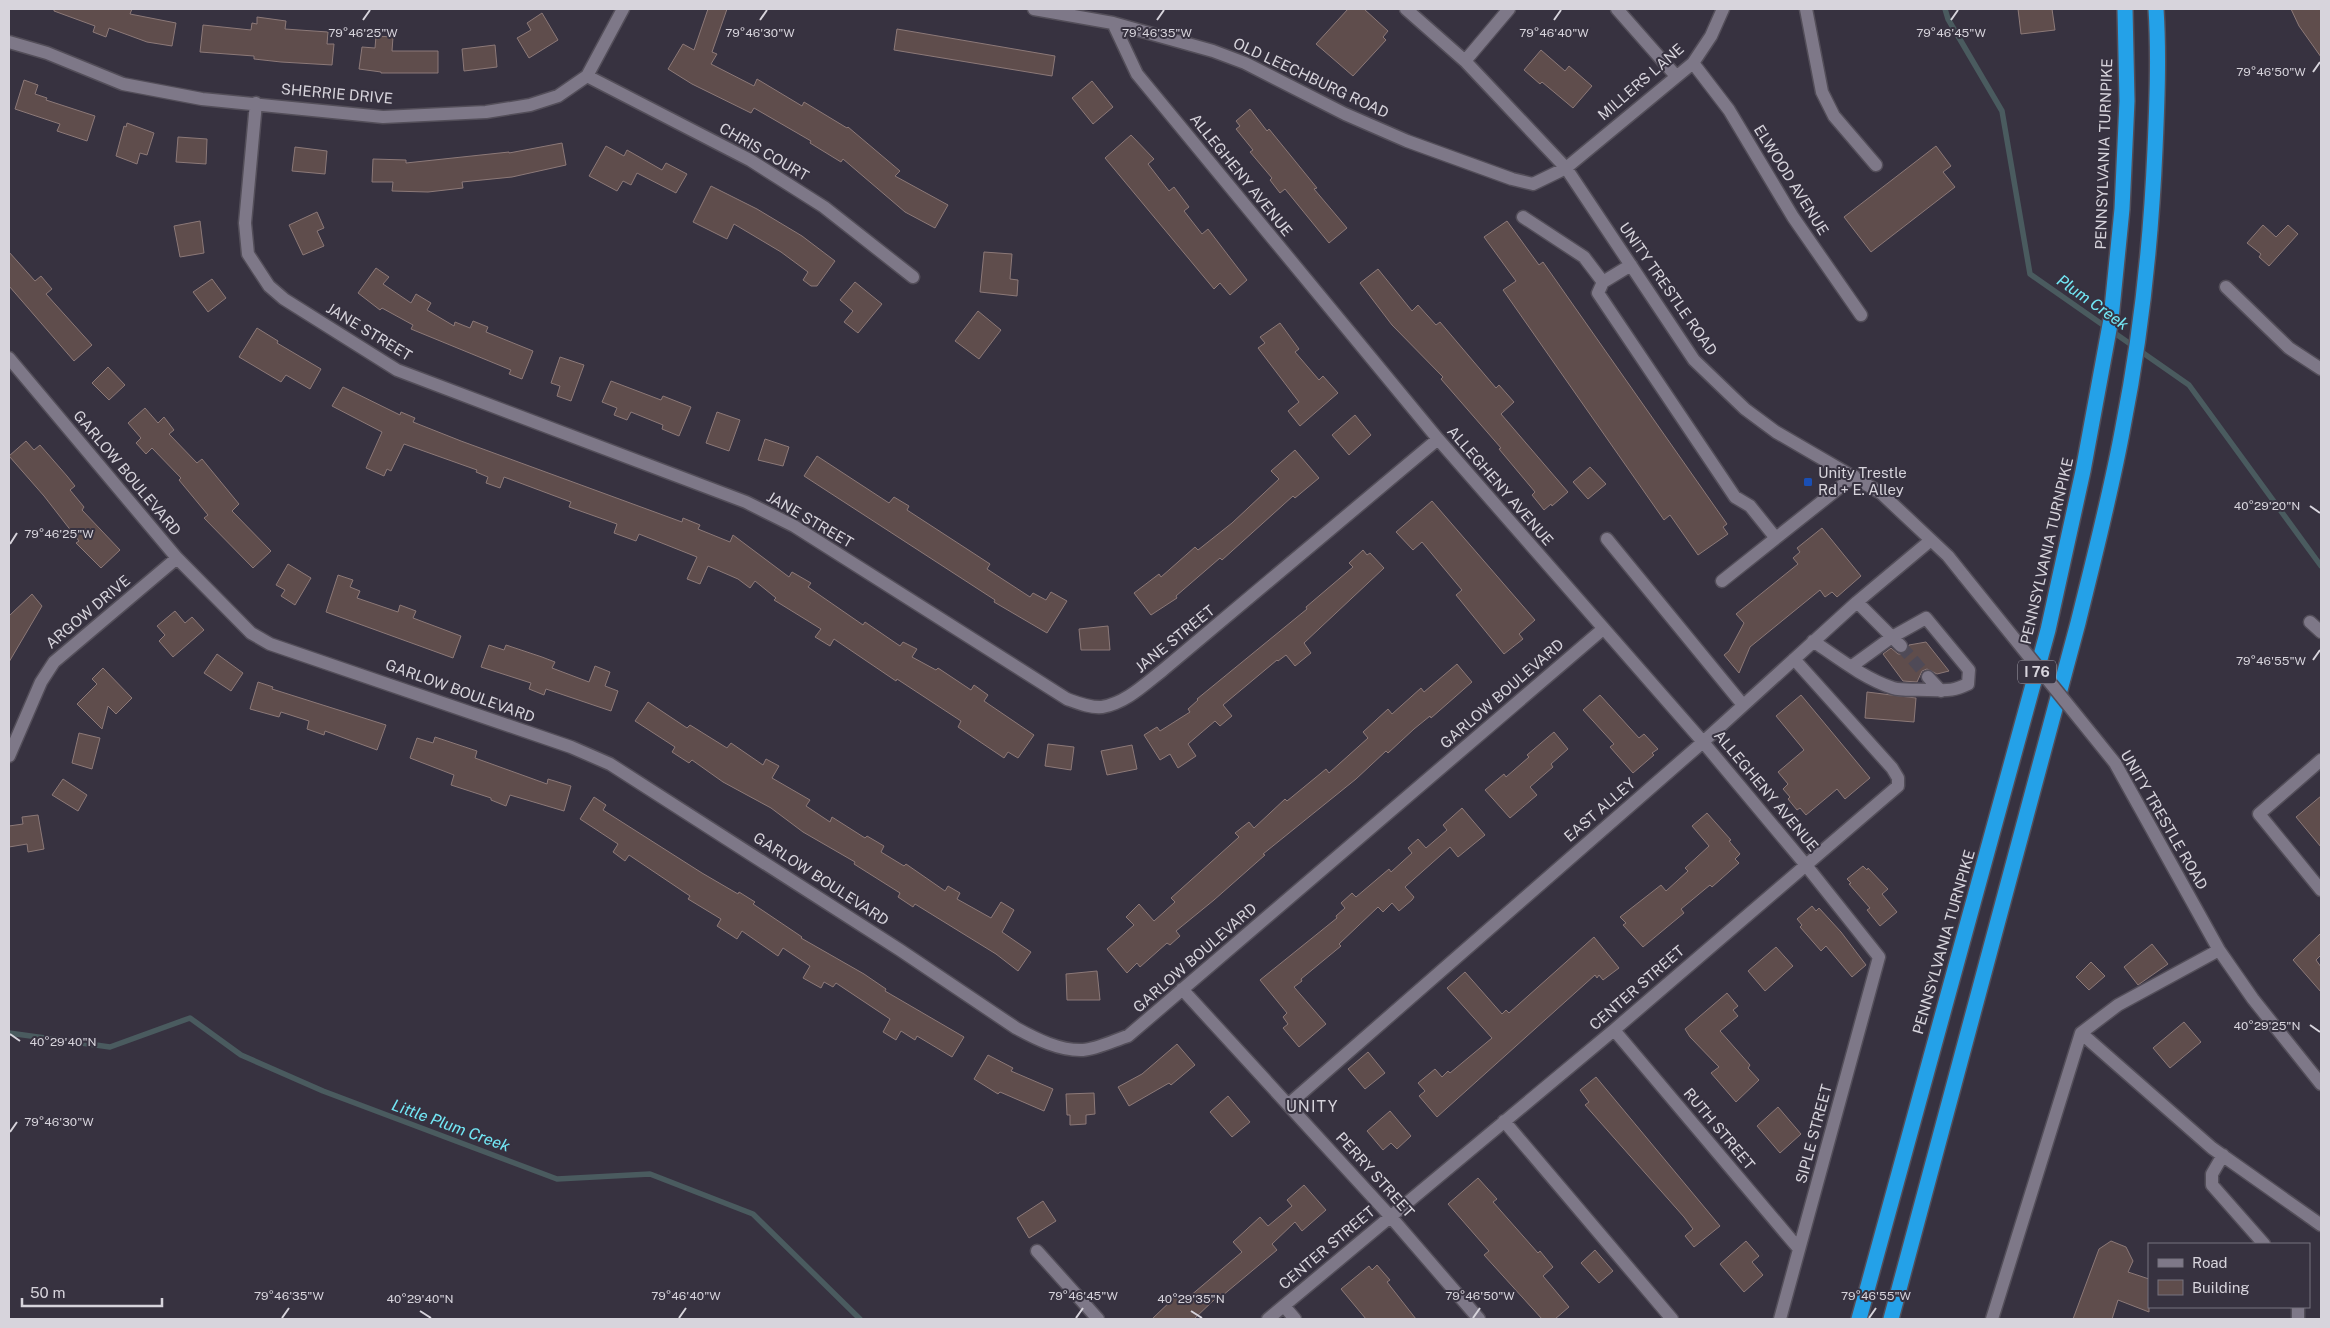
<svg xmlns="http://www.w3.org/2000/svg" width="2330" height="1328" font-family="'Public Sans',sans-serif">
  <rect width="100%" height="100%" fill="#373240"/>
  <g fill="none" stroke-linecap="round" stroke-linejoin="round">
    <path stroke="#4a5b5f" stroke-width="5.5" d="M1945,9L1948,19L2002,111L2030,274L2189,385L2321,566
      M9,1033L110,1047L190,1018L241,1055L323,1091L557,1179L650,1174L753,1214L860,1319"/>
  </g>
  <path fill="#5f4d4c" stroke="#8c7978" d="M54,9H132L130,14L176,23L172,46L147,42L109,28L106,37L93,32L95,26L54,11Z
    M708,9H727L712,52L717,54L711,64L754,86L757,79L802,106L804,102L847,128L848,127L900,171L895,176L948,205L935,228L905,212L843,159L841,162L810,143L811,141L754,108L751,113L692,84L668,69L683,44L694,50Z
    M1348,9H1364L1388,31L1383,37L1386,40L1353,76L1316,44Z
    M2018,9H2052L2055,30L2021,34Z
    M2291,9H2321V57L2299,26Z
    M542,13L558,40L529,58L517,38L531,30L527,23Z
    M257,17L286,21L285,29L328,32L327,44H334L332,65L281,62L254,59V56L200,52L203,25L251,30L252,23L257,24Z
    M897,29L1055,56L1052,76L894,50Z
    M376,36L393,37L392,51H438V73H381V72L359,69L362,47L375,48Z
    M495,45L497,67L464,71L462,49Z
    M1541,50L1565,71L1569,66L1592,86L1573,108L1542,82L1540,84L1524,70Z
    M24,80L38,85L35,94L47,98L46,100L95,116L87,141L57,131L60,124L15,109Z
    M1092,81L1113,107L1093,124L1072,98Z
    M1250,109L1267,131L1269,129L1317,188L1314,189L1347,228L1329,243L1285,189L1280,193L1270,180L1272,178L1250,152L1253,150L1236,129L1240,126L1236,121Z
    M127,123L154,133L147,155L140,153L137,164L116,156L124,126L126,127Z
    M1131,135L1154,159L1148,164L1169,191L1174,187L1189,207L1184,211L1202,234L1208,229L1247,280L1230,295L1220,283L1214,289L1105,158Z
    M178,137L207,139L206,164L176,162Z
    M562,143L566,165L512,177L462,182L463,188L428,192L392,191L393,182H372L373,159L406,160V163L509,152V153Z
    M606,146L624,156L627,150L662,170L666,163L687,174L676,193L637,173L631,185L623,181L617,191L589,176Z
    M1936,146L1951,166L1943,172L1955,187L1871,252L1844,217Z
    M295,147L327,151L325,174L292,171Z
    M711,186L757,209L802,236L835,261L817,286H811L803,280L808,272L781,252L734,224L727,239L693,222Z
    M317,212L324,228L317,231L324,246L303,255L289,225Z
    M200,221L204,253L180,257L174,226Z
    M1507,221L1539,265L1543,262L1727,524L1723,527L1728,534L1698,555L1670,515L1664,520L1503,290L1516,281L1484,237Z
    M2263,225L2276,237L2288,225L2298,234L2269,266L2259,257L2261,254L2247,243Z
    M9,252L35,281L41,276L52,289L46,294L92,345L74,361L9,286Z
    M984,252L1012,254L1010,279L1018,280L1017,296L980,292Z
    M376,268L389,277L383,284L411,303L416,294L431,303L427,310L454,326L455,322L470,328L473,321L488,327L486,332L533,351L522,379L509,374L511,370L411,329L413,325L382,308L380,310L358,293Z
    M1378,269L1412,311L1418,305L1436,325L1440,322L1496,388L1499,385L1514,402L1501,414L1568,492L1552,506L1551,504L1544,510L1532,495L1535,492L1499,449L1501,448L1441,379L1443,377L1392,325L1360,283Z
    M212,279L226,298L208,312L193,292Z
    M855,282L882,304L858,333L844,322L853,311L840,300Z
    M978,311L1001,330L979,359L955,341Z
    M1280,323L1299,349L1295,352L1319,380L1323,376L1338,393L1300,426L1288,411L1299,402L1258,348L1265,343L1260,337Z
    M257,328L278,341L277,343L321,369L310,389L286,375L281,382L239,357Z
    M560,357L584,365L571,401L557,396L560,386L551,383Z
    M108,367L125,385L109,400L92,383Z
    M611,381L661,400L663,396L691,407L679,436L662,429L663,425L631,412L627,420L614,415L617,408L602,402Z
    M343,387L400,415L401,412L415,418L413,422L461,441L682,522L683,518L700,525L698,529L730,542L733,535L789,577L792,572L811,583L808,587L863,625L865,622L900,646L903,642L917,649L912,657L936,670L938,668L971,690L974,685L988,695L984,701L1034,735L1018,758L1008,752L1004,758L958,727L961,721L897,679L896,681L834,639L830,646L815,637L821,629L774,600L776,598L755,581L750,588L738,579L708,566L700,584L687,579L697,557L639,534L636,541L614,533L617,524L569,507L571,502L504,477L500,488L486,483L488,477L476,472L477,470L404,444L391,471L387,469L384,476L366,468L382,432L332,406Z
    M145,408L158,423L164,417L174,430L169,434L197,463L202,459L239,504L232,511L271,551L253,568L204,518L208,515L179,480L181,478L152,448L146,454L136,443L141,438L128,423Z
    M717,412L740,420L729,451L706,443Z
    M1355,415L1371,435L1349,455L1332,435Z
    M765,439L789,447L783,466L758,460Z
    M26,441L34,450L40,445L67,476L75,486L70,490L84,507L82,510L120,550L101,568L76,543L79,541L44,496L9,456Z
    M1295,450L1319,478L1295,498L1293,496L1222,560L1220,558L1176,596L1177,598L1151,615L1134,593L1159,574L1161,577L1195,547L1198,550L1232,523L1279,479L1271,471Z
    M817,456L889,503L894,497L909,506L907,510L990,564L987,569L1030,597L1033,593L1046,600L1051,592L1067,601L1047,633L994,602L995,600L804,476Z
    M1590,467L1606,484L1588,499L1573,482Z
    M1432,501L1535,620L1519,634L1523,639L1504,654L1456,595L1462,590L1422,542L1413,550L1396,532Z
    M1822,528L1861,576L1837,597L1832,592L1825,597L1820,590L1750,647L1739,673L1724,655L1729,651L1744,623L1736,614L1798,564L1793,558L1800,552L1797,548Z
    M1363,550L1367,555L1370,553L1384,568L1304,643L1311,653L1295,666L1286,655L1278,661L1277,660L1223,705L1232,716L1220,726L1215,721L1188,744L1196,756L1178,768L1170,754L1160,760L1144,735L1157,727L1160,731L1190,712L1188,709L1198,700L1197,699L1307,609L1306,607L1353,567L1349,563Z
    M288,564L311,578L295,605L281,596L285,590L276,585Z
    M338,575L353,580L350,587L360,591L357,598L398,612L400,605L416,611L413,618L461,636L453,658L326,612Z
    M32,594L42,606L9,662V616Z
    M175,611L185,623L192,617L204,630L173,657L159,641L165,635L157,626Z
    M1108,626L1110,650H1081L1079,629Z
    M1926,642L1949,671L1937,674L1927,669L1922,671L1917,682L1903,681L1883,654L1891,648L1898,654H1904L1907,651L1909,645Z
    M489,645L504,650L506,645L542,657L555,662L552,668L589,682L595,666L610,672L605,686L618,691L611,711L546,689L544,695L529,689L531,683L481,667Z
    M217,654L243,673L231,691L204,673Z
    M1457,664L1472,682L1431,718L1430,716L1414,729L1388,753L1386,751L1356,779L1263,854L1265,855L1214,900L1176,931L1180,936L1170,945L1167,943L1140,967L1137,963L1127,973L1107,949L1134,925L1126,917L1139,904L1154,921L1175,902L1171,898L1239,837L1235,833L1249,822L1254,828L1285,799L1287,801L1326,769L1329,773L1368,738L1363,732L1388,709L1392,714L1421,688L1424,692Z
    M103,668L132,698L116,714L108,706L102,729L77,704L97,684L92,679Z
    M258,682L273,687L272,689L386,725L377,750L325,731L324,735L307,729L309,721L281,712L279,717L250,709Z
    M1867,692L1916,698L1914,722L1865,718Z
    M1600,695L1639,738L1644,734L1658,749L1652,753L1654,755L1633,773L1610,747L1614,744L1583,710Z
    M1801,695L1870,778L1845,799L1837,789L1806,815L1800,808L1797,810L1788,799L1790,797L1783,789L1788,784L1778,772L1804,750L1776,716Z
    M648,702L687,728L690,725L727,748L731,743L763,765L766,759L779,766L772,778L810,800L806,806L830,822L832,817L865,838L867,836L884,846L881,852L904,866L906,864L945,891L948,886L960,893L957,899L991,918L1001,902L1014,910L1002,932L1031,952L1018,971L996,954L915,904L913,907L898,897L900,893L854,864L855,862L803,832L771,808L723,782L692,760L689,763L672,752L675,747L635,721Z
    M1554,732L1568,749L1551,764L1553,767L1530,787L1537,795L1510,818L1485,790L1504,774L1506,777L1529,757L1527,755Z
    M79,733L100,738L92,769L72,763Z
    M435,737L477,751L475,758L547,784L548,779L571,786L564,811L510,795L506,806L491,800V798L451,785L454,775L410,758L417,738L433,743Z
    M1048,744L1074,747L1071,770L1045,766Z
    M1132,745L1137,769L1107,775L1101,751Z
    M63,779L87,795L78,811L52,795Z
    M2321,796V847L2296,817Z
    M594,797L606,805L603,810L702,873L738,894L739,892L755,902L753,904L802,937L801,938L864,974L886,989L885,991L964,1037L952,1057L917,1036L915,1040L901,1031L896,1040L883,1032L890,1019L836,983L833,987L824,982L821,988L803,978L810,966L783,948L778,956L742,931L737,939L717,926L721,919L688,899L690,896L629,855L625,861L613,852L618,844L580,819Z
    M1462,808L1485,835L1458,857L1450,847L1405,887L1414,897L1412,900L1399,911L1392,903L1383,912L1378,907L1339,944L1341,946L1301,979L1302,981L1294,987L1326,1024L1299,1047L1283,1028L1288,1024L1283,1017L1287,1013L1260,980L1337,918L1336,916L1345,908L1341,903L1352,893L1356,897L1389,869L1391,872L1412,853L1408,848L1418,839L1426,848L1447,830L1443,825Z
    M1707,813L1731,840L1729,841L1740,854L1735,859L1739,863L1712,887L1710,885L1681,909L1684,913L1643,947L1623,925L1626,923L1620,917L1661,885L1666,891L1688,871L1685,868L1709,846L1692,826Z
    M38,815L44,849L28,852L27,844L9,847V826L23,824L22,817Z
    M1863,866L1867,870L1868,868L1888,889L1882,894L1897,912L1880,926L1867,910L1870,908L1849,884L1851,883L1847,879Z
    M1812,906L1816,911L1819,908L1841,932L1866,965L1852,977L1826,946L1821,951L1800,927L1802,925L1797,919Z
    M2321,933V955L2316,960L2321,967V992L2293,960Z
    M1594,937L1619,968L1603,980L1599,975L1597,978L1595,975L1437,1117L1419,1096L1425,1091L1418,1083L1435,1069L1442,1077L1448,1071L1450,1073L1492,1038L1447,988L1465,972L1502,1014L1506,1010L1509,1013Z
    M2152,944L2168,964L2138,985L2124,967Z
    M1776,947L1793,966L1765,991L1748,971Z
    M2091,962L2105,976L2089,990L2076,977Z
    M1097,971L1100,1000H1067L1066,974Z
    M1727,993L1738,1006L1733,1010L1738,1016L1720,1031L1750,1065L1748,1068L1759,1080L1736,1102L1711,1073L1719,1067L1690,1037L1685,1029Z
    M2184,1022L2201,1042L2170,1068L2153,1048Z
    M1177,1044L1195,1065L1171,1085L1169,1083L1129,1106L1118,1087L1142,1074Z
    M1368,1052L1385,1073L1365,1089L1348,1069Z
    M988,1055L1013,1068L1011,1071L1053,1089L1044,1111L1000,1092L998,1094L974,1079Z
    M1596,1077L1720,1226L1694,1247L1685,1236L1693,1229L1684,1217L1585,1105L1589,1102L1580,1090Z
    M1094,1093L1095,1114L1086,1115V1124L1070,1125V1115H1067L1066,1094Z
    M1228,1096L1250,1122L1232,1137L1210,1112Z
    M1778,1107L1801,1134L1780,1153L1757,1126Z
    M1390,1111L1411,1136L1397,1149L1391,1143L1383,1150L1367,1131Z
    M1478,1178L1497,1199L1493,1202L1538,1253L1540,1251L1553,1267L1543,1276L1569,1307L1555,1319H1542L1484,1255L1489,1251L1448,1204Z
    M1304,1185L1326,1210L1302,1231L1295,1222L1272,1244L1277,1250L1216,1301L1215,1299L1194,1319H1152L1177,1295L1183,1302L1242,1252L1233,1242L1260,1217L1268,1226L1292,1206L1287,1200Z
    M1043,1201L1056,1221L1029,1238L1017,1218Z
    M1746,1241L1759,1256L1752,1262L1763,1275L1744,1292L1720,1264Z
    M2111,1241L2126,1247L2133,1261L2128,1272L2149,1279V1312L2118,1300L2112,1319H2073L2099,1249Z
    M1595,1250L1613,1271L1599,1283L1581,1263Z
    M1377,1265L1390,1280L1387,1282L1416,1319H1366L1341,1289L1369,1266L1372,1270Z"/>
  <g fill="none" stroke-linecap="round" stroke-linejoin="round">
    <path stroke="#4f4a57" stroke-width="12" stroke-dasharray="12 6" stroke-linecap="butt" d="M1901,646L1928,677"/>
    <defs>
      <path id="minor" d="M1034,9L1113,23L1213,51L1245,63L1345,114L1407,141L1512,179L1533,184L1566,168L1693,63L1711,36L1723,9
        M1406,9L1465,61L1566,168L1694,360L1745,409L1776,432L1881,493L1948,556L1964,576
        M1617,9L1676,76
        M1806,9L1822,92L1834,116L1876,165
        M1113,23L1137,74L1438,439L1703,742L1805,864L1879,957L1780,1319
        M9,42L47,53L123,84L202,99L383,117L486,112L530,105L558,96L587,76L623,9
        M1465,61L1509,9
        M1693,63L1729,110L1793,217L1861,315
        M587,76L750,160L824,207L913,277
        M256,103L245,223L248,254L269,286L284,299L397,370L746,502L794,526L1067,699C1078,703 1090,708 1102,707C1126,703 1145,684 1163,670L1438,439
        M1523,217L1584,257L1603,282
        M1631,265L1603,282L1598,293L1735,497L1750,506L1775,537
        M2226,287L2289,348L2321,369
        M9,358L177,558L251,633L270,644L571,747L610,764L900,950L1016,1028C1036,1039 1060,1051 1083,1050C1097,1049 1115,1040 1128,1036L1603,629
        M1607,539L1743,705
        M1722,581L1854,476
        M1857,602L1901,646
        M2310,622L2321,632
        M1813,641C1838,658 1865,679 1893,688C1903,691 1917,689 1928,690C1946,690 1951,692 1968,684L1969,670L1926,618L1892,637L1852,666
        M1928,677L1941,691
        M9,756L41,682L54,662L177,558
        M2321,760L2259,814L2321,890
        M2115,763L2219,950L2253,999L2321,1084
        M2219,950L2118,1005L2081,1033L2212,1148L2321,1225
        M1182,989L1390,1216L1479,1319
        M1614,1030L1799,1249
        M1289,1104L1703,742L1857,602L1931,540
        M1504,1121L1672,1319
        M2223,1155L2212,1174V1185L2264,1244
        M1037,1251L1098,1319
        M1284,1306L1295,1319
        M1268,1319L1614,1030L1898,786V778L1892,768L1794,659
        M1992,1319L2081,1033
        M2298,1319V1307"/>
      <path id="highway" d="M1859,1319L2048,630L2083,471L2111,319L2122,209L2127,101L2125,9
        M1891,1319L2078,623C2094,558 2111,493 2123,427C2141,336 2151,242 2155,149C2157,103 2159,55 2156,9"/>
    </defs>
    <use href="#minor" stroke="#534e59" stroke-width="15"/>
    <use href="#highway" stroke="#534e59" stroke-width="18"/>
    <use href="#minor" stroke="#7e7888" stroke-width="12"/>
    <use href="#highway" stroke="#24a1e8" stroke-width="15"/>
    <defs>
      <path id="minor-bridge" d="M1964,576L2115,763"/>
    </defs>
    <use href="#minor-bridge" stroke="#534e59" stroke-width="15" stroke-linecap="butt"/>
    <use href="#minor-bridge" stroke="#7e7888" stroke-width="12"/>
  </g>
  <path fill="none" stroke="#d7d4dc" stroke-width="2" d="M363,20L370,10M760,20L767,10M1157,20L1164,10M1554,20L1561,10M1951,20L1958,10M2313,72L2320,62M2310,506L2320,513M10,544L17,533M2313,660L2320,650M2310,1025L2320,1032M10,1034L20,1041M10,1132L17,1122M420,1311L431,1318M1191,1311L1202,1318M282,1318L289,1308M679,1318L686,1308M1076,1318L1083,1308M1473,1318L1480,1308M1869,1318L1876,1308"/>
  <rect fill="#1a4fb4" stroke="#373240" stroke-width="2" x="1803" y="477" width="10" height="10" rx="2.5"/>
  <g text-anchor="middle" stroke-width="4" stroke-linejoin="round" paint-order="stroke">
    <rect fill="#373240" stroke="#a7a3ad" stroke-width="1" x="2018" y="660.5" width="38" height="23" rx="4"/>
    <g font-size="14" font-weight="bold" fill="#d7d4dc">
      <text x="2037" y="677">I 76</text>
    </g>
    <g font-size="15" fill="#d7d4dc" stroke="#373240">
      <text transform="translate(1311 78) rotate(25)" y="5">OLD LEECHBURG ROAD</text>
      <text transform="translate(1641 82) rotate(-41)" y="5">MILLERS LANE</text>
      <text transform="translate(337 94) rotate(5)" y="5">SHERRIE DRIVE</text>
      <text transform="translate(764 152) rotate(30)" y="5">CHRIS COURT</text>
      <text transform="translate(2104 154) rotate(-88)" y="5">PENNSYLVANIA TURNPIKE</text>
      <text transform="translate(1241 175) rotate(51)" y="5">ALLEGHENY AVENUE</text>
      <text transform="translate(1791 180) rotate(58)" y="5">ELWOOD AVENUE</text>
      <text transform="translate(1668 289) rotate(55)" y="5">UNITY TRESTLE ROAD</text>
      <text transform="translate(369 332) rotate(31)" y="5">JANE STREET</text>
      <text transform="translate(127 473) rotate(50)" y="5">GARLOW BOULEVARD</text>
      <text transform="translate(1500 486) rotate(49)" y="5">ALLEGHENY AVENUE</text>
      <text transform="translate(810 520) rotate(30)" y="5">JANE STREET</text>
      <text transform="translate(2047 551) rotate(-77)" y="5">PENNSYLVANIA TURNPIKE</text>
      <text transform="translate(88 612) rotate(-40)" y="5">ARGOW DRIVE</text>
      <text transform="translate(1175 639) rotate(-39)" y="5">JANE STREET</text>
      <text transform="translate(460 691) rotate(20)" y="5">GARLOW BOULEVARD</text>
      <text transform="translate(1502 694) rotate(-41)" y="5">GARLOW BOULEVARD</text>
      <text transform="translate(1766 791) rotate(50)" y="5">ALLEGHENY AVENUE</text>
      <text transform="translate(1600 810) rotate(-41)" y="5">EAST ALLEY</text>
      <text transform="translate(2164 820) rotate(60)" y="5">UNITY TRESTLE ROAD</text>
      <text transform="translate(821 879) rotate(33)" y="5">GARLOW BOULEVARD</text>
      <text transform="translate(1944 942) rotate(-74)" y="5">PENNSYLVANIA TURNPIKE</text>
      <text transform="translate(1195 958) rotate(-41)" y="5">GARLOW BOULEVARD</text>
      <text transform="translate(1637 988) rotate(-41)" y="5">CENTER STREET</text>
      <text transform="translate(1719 1129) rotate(50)" y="5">RUTH STREET</text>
      <text transform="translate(1814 1134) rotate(-75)" y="5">SIPLE STREET</text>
      <text transform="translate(1375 1175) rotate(48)" y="5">PERRY STREET</text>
      <text transform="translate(1327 1248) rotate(-40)" y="5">CENTER STREET</text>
    </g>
    <g font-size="15" fill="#d7d4dc" stroke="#373240" text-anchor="start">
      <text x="1818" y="478">Unity Trestle<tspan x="1818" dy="17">Rd + E. Alley</tspan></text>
    </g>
    <g font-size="16" font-style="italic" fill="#73e8f6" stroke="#373240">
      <text transform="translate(2093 302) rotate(35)" y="6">Plum Creek</text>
      <text transform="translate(451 1125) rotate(20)" y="6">Little Plum Creek</text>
    </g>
    <g font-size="16" letter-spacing="1" fill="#d7d4dc" stroke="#373240">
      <text x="1312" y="1112">UNITY</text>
    </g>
  </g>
  <g font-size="12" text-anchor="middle" fill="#d7d4dc" stroke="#373240" stroke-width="4" stroke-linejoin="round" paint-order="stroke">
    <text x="363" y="37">79°46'25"W</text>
    <text x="760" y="37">79°46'30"W</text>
    <text x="1157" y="37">79°46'35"W</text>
    <text x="1554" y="37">79°46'40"W</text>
    <text x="1951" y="37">79°46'45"W</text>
    <text x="2271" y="76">79°46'50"W</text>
    <text x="2267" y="510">40°29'20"N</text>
    <text x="59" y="538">79°46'25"W</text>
    <text x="2271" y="665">79°46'55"W</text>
    <text x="2267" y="1030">40°29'25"N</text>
    <text x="63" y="1046">40°29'40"N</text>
    <text x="59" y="1126">79°46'30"W</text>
    <text x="289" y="1300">79°46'35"W</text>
    <text x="686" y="1300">79°46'40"W</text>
    <text x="1083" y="1300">79°46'45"W</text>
    <text x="1480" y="1300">79°46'50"W</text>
    <text x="1876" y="1300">79°46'55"W</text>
    <text x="420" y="1303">40°29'40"N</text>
    <text x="1191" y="1303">40°29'35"N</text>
  </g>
  <rect width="2330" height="1328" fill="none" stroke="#d7d4dc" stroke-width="20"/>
  <rect x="2148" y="1243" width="162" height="65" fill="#373240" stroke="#77737e"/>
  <rect x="2158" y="1259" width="25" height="8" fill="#7e7888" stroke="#77737e"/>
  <text x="2192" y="1268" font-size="15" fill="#d7d4dc">Road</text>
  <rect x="2158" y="1280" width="25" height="15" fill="#5f4d4c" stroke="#77737e"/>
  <text x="2192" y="1293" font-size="15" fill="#d7d4dc">Building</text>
  <path d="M22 1298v8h140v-8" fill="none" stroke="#d7d4dc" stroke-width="2.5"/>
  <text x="30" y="1298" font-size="15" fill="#d7d4dc" stroke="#373240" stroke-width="4" paint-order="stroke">50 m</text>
</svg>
